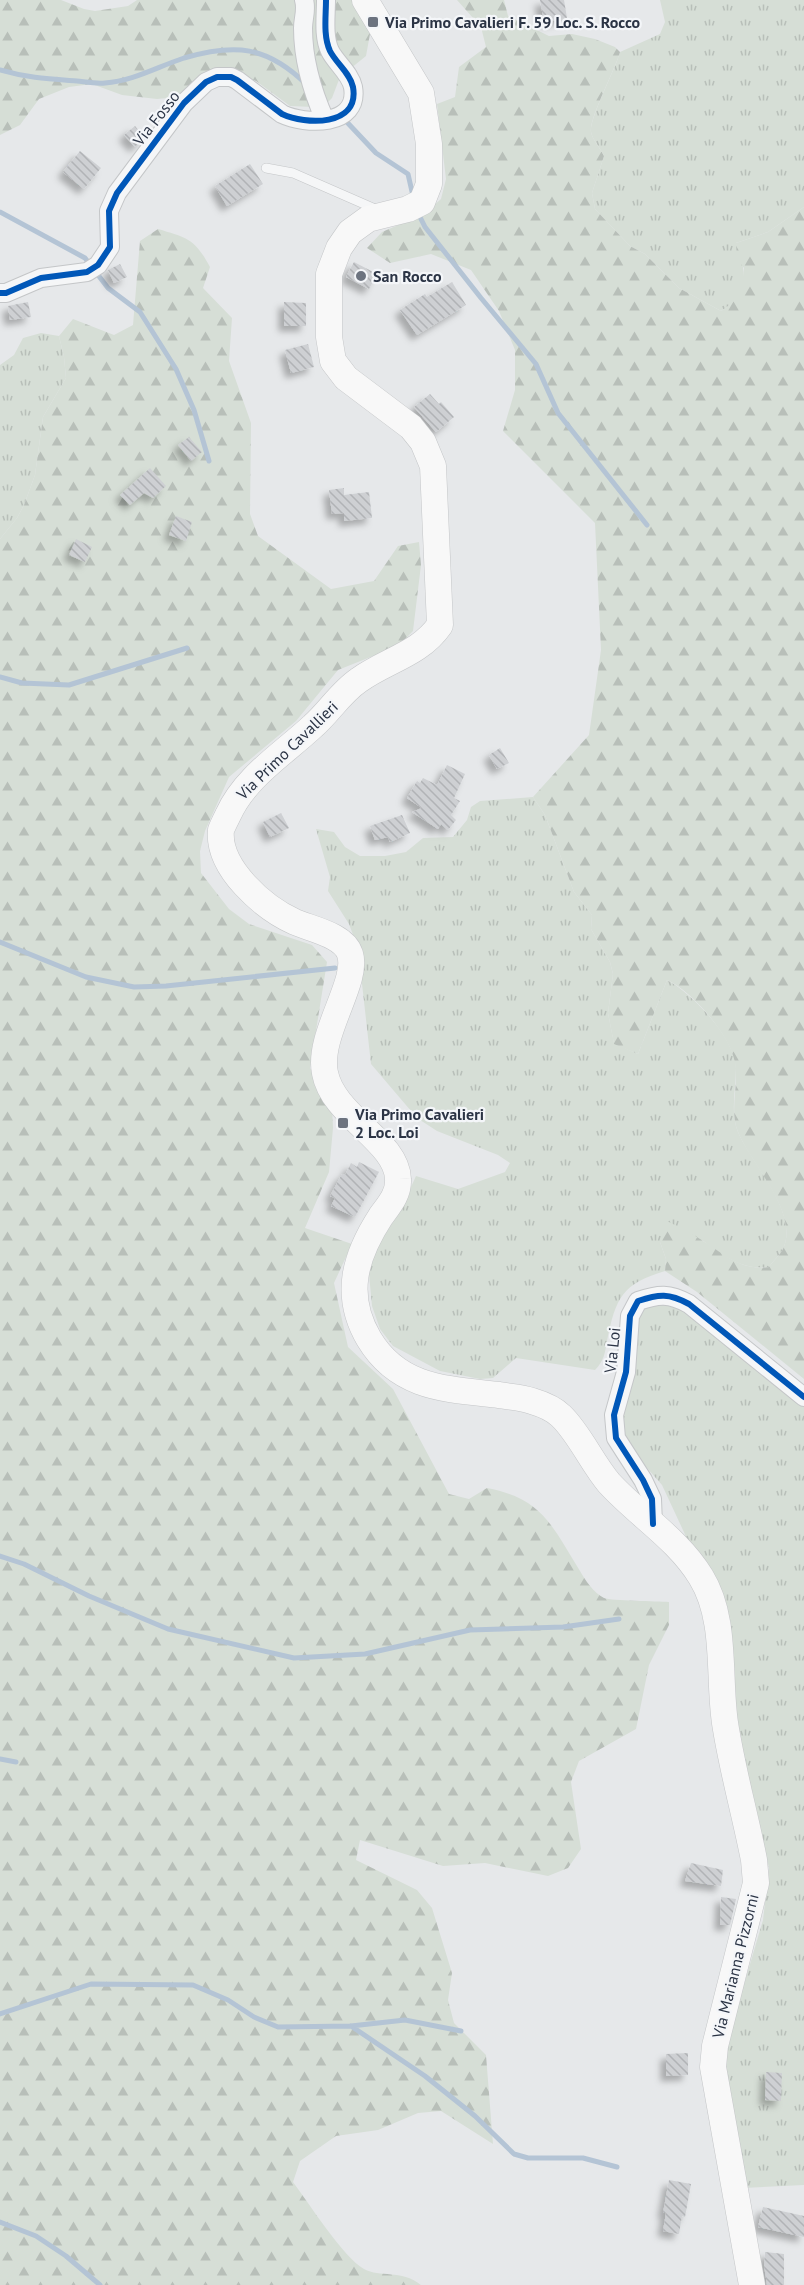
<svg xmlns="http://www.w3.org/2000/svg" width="804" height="2285" font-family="'PT Sans',sans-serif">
  <defs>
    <pattern id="grass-tufts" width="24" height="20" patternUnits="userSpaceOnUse" patternTransform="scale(1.5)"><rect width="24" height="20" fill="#d6ded6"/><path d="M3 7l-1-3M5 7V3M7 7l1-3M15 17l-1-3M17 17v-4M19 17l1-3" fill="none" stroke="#b8bfb9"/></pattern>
    <pattern id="forest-firs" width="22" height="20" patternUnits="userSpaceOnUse" patternTransform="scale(1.5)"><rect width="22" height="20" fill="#d6ded6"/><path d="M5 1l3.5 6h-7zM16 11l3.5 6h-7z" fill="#b8bfb9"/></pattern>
    <pattern id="building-back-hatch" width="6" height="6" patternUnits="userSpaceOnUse" patternTransform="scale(1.5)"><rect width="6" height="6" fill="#ced0d3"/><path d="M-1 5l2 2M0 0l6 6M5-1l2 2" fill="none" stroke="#b1b3b6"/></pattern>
    <filter id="shadow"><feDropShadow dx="-5.5" dy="5.5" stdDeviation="3" flood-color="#0004"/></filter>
  </defs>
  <rect width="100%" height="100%" fill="#e6e8ea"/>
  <path fill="url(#grass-tufts)" d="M660,0H804V207L768,232L736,243C746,272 752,293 721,311L679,288L645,254L630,246L595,209L592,193L604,156C601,149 592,139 591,132C589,119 615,70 620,52L660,34L665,22Z
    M41,333L59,336L64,357L66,378L43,417L35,475L24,505L17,518L0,539V365L14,355L23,338Z
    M533,797L545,815L574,892L592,915L591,929L610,962L613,974L608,1013L614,1043L638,1054L667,980C692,993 735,1038 736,1068C736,1089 730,1112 738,1132C751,1163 800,1213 783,1249C780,1255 773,1261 769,1267C744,1271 721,1255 702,1240L660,1242L666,1259L665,1271C622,1284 616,1297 607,1341C605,1353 604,1361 595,1370L516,1358L493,1378L480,1379L440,1371L393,1346L380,1329L372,1306L369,1274L374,1252L402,1207L416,1176L458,1189L505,1172L510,1163L498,1155L437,1131L417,1118L371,1064L358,948L349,924L328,891L330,877L316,829L334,832L345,847L360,856H385L406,852L423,838L453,837L467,820L471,807L480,801Z
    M657,1292L804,1395V2185L743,2188L722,2059L763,1920L769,1868L689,1543L662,1485L632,1451L626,1442L620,1415L632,1319Z"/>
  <path fill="url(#forest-firs)" d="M0,0H61L84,9L95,11L128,6L137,0H352L370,34L366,56L340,77L332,98L325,105L313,107L290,106L256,81L226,70L193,81L178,97L157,99L122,95L92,84L69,87L39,99L20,125L0,135Z
    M457,0H504L508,16L549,36L572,34L595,39L615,47L620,52C615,70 589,118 591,132C592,139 601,149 604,156L592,193L595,209L630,246L645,254L679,288L721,311C739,300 744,288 744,268L737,259L736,243L768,232L804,207V1379L697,1292L665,1271L666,1259L660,1242L667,1221C678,1227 690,1232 700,1239C723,1253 740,1271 769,1267C773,1261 780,1255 783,1249C800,1213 750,1163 738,1132C729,1110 739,1086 735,1063C731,1036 691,990 667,980L638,1054L614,1044L608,1013L613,974L610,962L591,929L592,915L574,892L545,815L533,797L589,735L601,650L595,523L503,431L515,390V350L499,311L471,270L431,254L390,263L367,248L382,232L424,214L441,199L446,179L437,104L455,97L459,67L486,47L481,27Z
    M158,229C188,238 195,239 210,267L203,288L232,318L229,361L251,423L250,514L258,536L331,589L374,581L398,546L419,542L421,565L413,631L398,646L338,670L296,721L229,777L205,831L200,851L201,873L229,909L249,924L312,945L327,962L310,1068L332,1106L333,1128L329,1172L305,1228L352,1244L334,1283L348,1347L393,1389L449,1494L469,1499L487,1488C543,1499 552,1526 580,1571C585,1580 594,1593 604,1598C612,1601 657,1601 669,1602V1625L649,1665L636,1729L579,1761L571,1782L581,1849L568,1868L548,1876L485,1863L443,1866L360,1840L356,1860L417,1890L432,1908L452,1973L448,2000L454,2023L486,2055L493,2144L441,2111L418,2113L378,2130L336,2136L300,2161L293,2182C308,2202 343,2257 364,2269C380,2278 401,2269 421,2285H0V539L17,518L24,505L35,475L43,417L66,378L64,357L59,336L73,319L114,335L133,325L140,241Z"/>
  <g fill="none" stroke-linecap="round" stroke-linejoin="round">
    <path stroke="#b4c4d5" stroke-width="5" d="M0,70C27,78 50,79 77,81C86,82 96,84 105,83C133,81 157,67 184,58C235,43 267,46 306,84
      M344,119L376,153L408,174L413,196
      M417,211L425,227L481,298L536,364L558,413L647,525
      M0,212L85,258L108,288L140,312L176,369L194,410L209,461
      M0,677L22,683L69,685L187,648
      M0,942L86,977L134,987L166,986L335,968
      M0,1556L24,1564L89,1596L168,1629L294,1658L365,1654L470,1630L563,1627L619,1619
      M0,1759L16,1762
      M0,2014L91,1984L193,1985L228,2000L254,2017L278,2027L351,2026L405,2020L461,2031
      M351,2026L425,2076L475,2116L514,2154L528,2158H583L617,2167
      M0,2222L36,2236L66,2256L100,2285"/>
  </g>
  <path fill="url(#building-back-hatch)" filter="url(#shadow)" d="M540,0H564L567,18L544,22Z
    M135,126L144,137L135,147L124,135Z
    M80,151L101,168L84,189L63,172Z
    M250,164L263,184L227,206L215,186Z
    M354,262L377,274L369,289L346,277Z
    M120,264L127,277L114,283L108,270Z
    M452,282L466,305L417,335L400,310L425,294L427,297Z
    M28,302L31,317L10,320L8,306Z
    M284,302L306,303V326H284Z
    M308,344L314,367L291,373L285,350Z
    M430,394L439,404L441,402L454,417L436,432L414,407Z
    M189,437L202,452L191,461L178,445Z
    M150,468L166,486L153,498L144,493L130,505L120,495Z
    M344,488V495L369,492L372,518L344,521V513L332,514L329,490Z
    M176,516L192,522L186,541L169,535Z
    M76,539L92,547L85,562L69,555Z
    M500,748L509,763L497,769L489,755Z
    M447,765L465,774L454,798L460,801L451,815L456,820L448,830L441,824L438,829L412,812L422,808L407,798L417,781L420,783L423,778L437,785Z
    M281,813L289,828L270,837L263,822Z
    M402,815L410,833L390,842L388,837L375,840L370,826Z
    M359,1162L379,1172L355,1217L331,1206L335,1198L330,1196L342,1174L345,1175L351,1163L357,1167Z
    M691,1863L723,1870L721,1886L685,1881Z
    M721,1897L736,1899L730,1925H720Z
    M688,2053V2075L666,2076V2054Z
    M766,2072L782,2073L781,2101L765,2100Z
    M669,2180L691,2184L685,2217L682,2216L679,2234L663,2231L666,2213H663Z
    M763,2207L804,2216V2237L758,2227Z
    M765,2252L784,2254V2285H767L764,2265Z"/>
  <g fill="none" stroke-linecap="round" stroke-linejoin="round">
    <defs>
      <path id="lane" d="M266,168L293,173L380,211"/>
      <path id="street" d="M304,0C307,10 303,18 303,28C303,59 313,93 325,120
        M0,293H6L41,278L87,272L98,265L110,247L109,211L117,193L184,103L206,82L217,77H231L237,80L282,114C305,125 360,127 353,87C350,73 336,63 330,51C323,36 326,16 326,0
        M653,1524L652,1499L643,1480L616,1438L614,1415L626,1372L630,1316L638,1301C659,1294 669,1293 689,1304L804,1397"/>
      <path id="secondary" d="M365,0L421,93L429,144V184L422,202L408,209L368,219L350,232L339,248L329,274V337L333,361L346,378L411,427L423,442L433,466L440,625C420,654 387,660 359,680C341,692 329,712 313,726C283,754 245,777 228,815C227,817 222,827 221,830C217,868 264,908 295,922C311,929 344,935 350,954C359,982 317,1035 325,1073C333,1116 397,1141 398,1179C399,1194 389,1205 381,1216C355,1256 343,1295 369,1339C399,1389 447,1389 499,1395C510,1397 521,1397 532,1401C542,1404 553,1408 561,1416C579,1433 592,1463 609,1483C638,1515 678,1539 701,1577C727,1619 718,1676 725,1723C732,1769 745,1814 754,1860L756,1883L715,2046L713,2067L752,2285"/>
    </defs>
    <use href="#lane" stroke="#c4c6c8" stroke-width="10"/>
    <use href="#street" stroke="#c4c6c8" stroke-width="20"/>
    <use href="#secondary" stroke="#c4c6c8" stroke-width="27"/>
    <use href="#lane" stroke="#f5f6f7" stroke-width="9"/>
    <use href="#street" stroke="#f5f6f7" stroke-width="18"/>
    <use href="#secondary" stroke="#f8f8f8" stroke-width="26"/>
    <defs>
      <path id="cycleway" d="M0,293H6L41,278L87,272L98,265L110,247L109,211L117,193L184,103L206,82L217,77H231L237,80L282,114C305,125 360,127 353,87C350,73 336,63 330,51C323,36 326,16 326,0
        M653,1524L652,1499L643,1480L616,1438L614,1415L626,1372L630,1316L638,1301C659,1294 669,1293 689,1304L804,1397"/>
    </defs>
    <use href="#cycleway" stroke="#f4f6f9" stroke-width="10"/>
    <use href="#cycleway" stroke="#0057b8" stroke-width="6"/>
  </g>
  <g fill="#6c737f" stroke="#f4f6f9" stroke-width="2">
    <rect x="367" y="16" width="12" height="12" rx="3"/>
    <circle cx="361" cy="276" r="6"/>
    <rect x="337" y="1117" width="12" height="12" rx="3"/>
  </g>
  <g text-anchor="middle" stroke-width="4.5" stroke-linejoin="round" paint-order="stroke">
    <g font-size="16" font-weight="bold" fill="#2b3445" stroke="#f4f6f9" text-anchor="start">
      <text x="385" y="28">Via Primo Cavalieri F. 59 Loc. S. Rocco</text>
      <text x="373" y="282">San Rocco</text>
      <text x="355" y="1120">Via Primo Cavalieri<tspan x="355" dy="18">2 Loc. Loi</tspan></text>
    </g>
    <g font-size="16" fill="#2b3445" stroke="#f4f6f9">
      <text transform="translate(156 118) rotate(-52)" y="6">Via Fosso</text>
      <text transform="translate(287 750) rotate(-44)" y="6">Via Primo Cavallieri</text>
      <text transform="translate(612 1350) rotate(-84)" y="6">Via Loi</text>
      <text transform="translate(735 1966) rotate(-76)" y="6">Via Marianna Pizzorni</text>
    </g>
  </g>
</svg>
